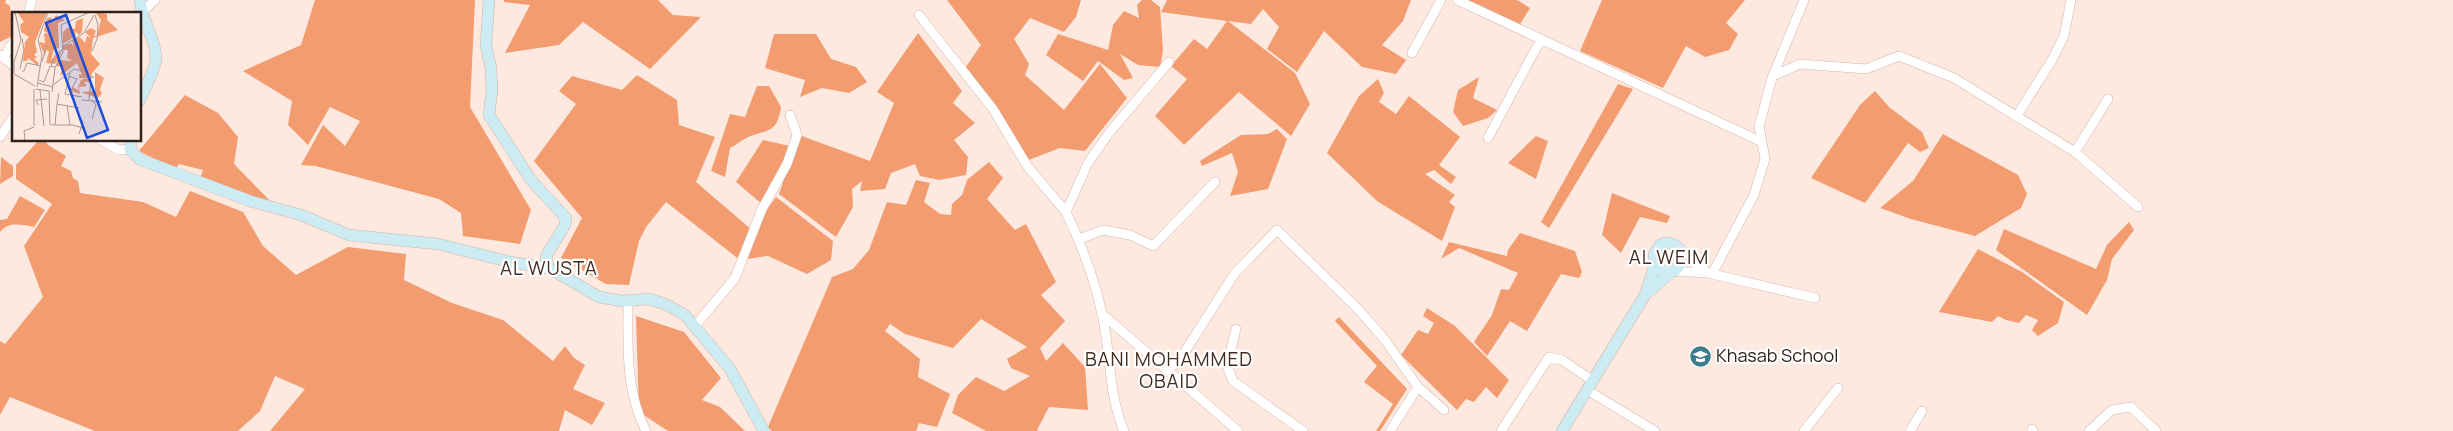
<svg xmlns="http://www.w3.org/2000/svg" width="2453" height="431" font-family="Manrope,sans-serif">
  <rect width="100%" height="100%" fill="#fde9e0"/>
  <path fill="#f29c6f" d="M0,0H6L5,3L10,6L12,36L0,42Z
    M315,0H475L470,107L531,210L520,244L463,236L461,213L439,199L316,166L301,165L323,125L345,146L360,121L330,107L308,145L288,125L292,101L243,71L301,45Z
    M504,0H658L673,15L701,17L650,69L583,22L559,45L505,53L530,5L504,2Z
    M947,0H1081L1076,17L1064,32L1030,18L1014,39L1029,64L1025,75L1064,110L1100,64L1127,98L1085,151L1060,148L1026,161L963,71L981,45Z
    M1142,0H1151L1160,7L1163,51L1160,67L1138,65L1120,54L1133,78L1124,80L1098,61L1083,81L1046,55L1058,34L1108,50L1113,25L1124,11L1139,18L1137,5Z
    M1167,0H1411L1403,21L1382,45L1406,60L1396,74L1362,67L1324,31L1297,72L1267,49L1279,27L1263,9L1251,24L1228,21L1295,73L1310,104L1291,136L1239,92L1184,145L1155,116L1187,79L1171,66L1194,39L1207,49L1227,21L1161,12Z
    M1464,0H1517L1530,8L1519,26Z
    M1602,0H1745L1726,23L1738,34L1729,50L1705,57L1686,46L1663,88L1580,51Z
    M918,33L962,91L953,103L975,123L954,140L968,157L966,175L939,180L920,176L915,164L891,173L885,189L860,191L862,181L852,189L853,207L836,237L779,194L799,135L870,161L894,103L877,92Z
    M774,34H816L831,59L856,67L867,82L849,93L822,88L800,97L805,80L765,68Z
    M637,75L677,100L679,125L715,137L696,182L752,230L776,197L833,241L831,260L807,274L768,256L740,260L666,202L646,227L639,241L629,285L606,284L561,258L582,218L534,161L576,104L559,91L572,76L622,90Z
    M1479,77L1473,98L1497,110L1488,118L1463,126L1453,112L1458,90Z
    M1378,79L1384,93L1379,102L1396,114L1409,96L1460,137L1439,165L1456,177L1451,184L1434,170L1425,174L1455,195L1449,202L1455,207L1442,241L1377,201L1327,153L1359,96Z
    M1618,84L1633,89L1549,228L1541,222Z
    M757,86H769L781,107C777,133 769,129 748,137C742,140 736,145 730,148L725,177L711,171L730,114L745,117Z
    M1875,91L1889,107L1922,132L1929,148L1920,152L1908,143L1865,203L1811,178L1860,105Z
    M185,95L218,113L238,137L234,164L278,209L200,178L203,170L179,164L175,169L139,151Z
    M1277,129L1287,139L1268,189L1230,196L1238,172L1232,153L1202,166L1200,161L1241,135L1268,134Z
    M1943,134L2018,175L2027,194L2021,208L1975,236L1911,219L1880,208L1913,181Z
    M1536,136L1548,141L1536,179L1508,163Z
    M39,140H45L48,145L66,156L61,166L71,171L73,178L78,181L80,193L143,202L176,217L190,191L243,212L263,246L296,275L348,247L406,254L404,280L452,303L503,320L553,361L565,346L574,358L585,365L573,389L605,403L592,425L565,410L559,431H270L305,389L275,376L260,411L238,431H95L10,397L0,415V341L5,344L43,297L24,246L52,204L16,179V165Z
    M763,140L790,146L762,204L736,182Z
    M1,157L13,166V176L0,184Z
    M989,162L1003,178L987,199L1015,230L1026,224L1056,282L1041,295L1065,321L1040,348L1046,361L1063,343L1085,367L1088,410L1049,407L1037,430L1039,431H986L952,413L958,395L976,377L1004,391L1030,376L1011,368L1007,359L1027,347L981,319L953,348L905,334L890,324L885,331L920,359L918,377L950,394L937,427L919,423L916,431H772L768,427L832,277L853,269L869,250L887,202L906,205L916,180L930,183L924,202L940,214L951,215L952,204L962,195L967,180Z
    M1612,193L1670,216L1667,223L1640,217L1621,253L1602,235Z
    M20,196L45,210L34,227C21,225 9,221 0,232V220L7,219Z
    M2129,222L2134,230L2112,259L2107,280L2087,315L1996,250L2004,229L2096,269L2107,245Z
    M1520,233L1575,251L1582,272L1579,278L1561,274L1527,331L1510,321L1487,356L1474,342L1492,315L1501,289L1509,290L1518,273L1459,248L1441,259L1449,242L1507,256L1508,250Z
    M1978,249L2022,272L2064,302L2058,323L2038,336L2032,330L2038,320L2026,315L2019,323L2006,320L1998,316L1992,322L1939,312Z
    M1427,308L1455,326L1509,380L1497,398L1486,387L1474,402L1466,399L1457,410L1401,355L1418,330L1428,334L1434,323L1423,316Z
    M636,316L684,332L721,378L702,400L720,407L745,431H668L639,412Z
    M1339,317L1407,389L1380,431H1376L1393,404L1364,382L1377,366L1335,321Z"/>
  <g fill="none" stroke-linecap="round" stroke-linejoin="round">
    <defs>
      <path id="street" d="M1457,0L1762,142
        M141,13L155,0
        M28,14L32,0
        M919,15L993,109L1028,167L1066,212
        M1412,53L1441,0
        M0,55L14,66
        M4,57L14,41
        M1773,76L1800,64L1866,69L1899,56L1954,78L2075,152L2138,207
        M2016,117L2052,60L2064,36L2071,0
        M0,137L14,116
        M1488,138L1541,39
        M101,140L119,150L130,149
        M2075,152L2108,99
        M1079,239L1103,230L1130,235L1153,246L1215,182
        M1682,254L1708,273
        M1675,271L1708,273L1815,298
        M1712,274L1754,195L1765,159L1759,126L1772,78L1804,0
        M628,301C628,345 625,390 646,431
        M1102,314L1238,431
        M695,326L735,278L762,209L787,164L797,135L790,115
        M1236,329L1227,366L1233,381L1303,431
        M1169,370L1184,353L1235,273L1277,230L1358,309L1385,340L1418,387L1444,410
        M1587,390L1655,431
        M2032,429L2033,431
        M1124,431C1108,393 1111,353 1102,314C1095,279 1081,244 1066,212L1088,163L1109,133L1169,62
        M1390,431L1418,387
        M1501,431L1549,357L1562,360L1593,381
        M1804,431L1838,388
        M1910,431L1922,411
        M2089,431L2112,410L2131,407L2156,431"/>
      <path id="secondary" d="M140,0C141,20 160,46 155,64C152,76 145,88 140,100
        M489,0L486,45L491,69L492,91L489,115L531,180L566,218L565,225L548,253L546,258L549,268
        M131,140L130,149L139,159L250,201L301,215L349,235L438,244L510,262L549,268L599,297L622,301L649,299L665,304L685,315L730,369L764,431
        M1646,294L1671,272
        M1562,431L1645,295L1655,265L1654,254L1660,245L1666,243C1676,243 1682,249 1683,260L1675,271L1663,272L1655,265"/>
    </defs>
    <use href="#street" stroke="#d4b6a7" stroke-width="10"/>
    <use href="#secondary" stroke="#d4b6a7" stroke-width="12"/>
    <use href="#street" stroke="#fff" stroke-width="9"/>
    <use href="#secondary" stroke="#cdebf3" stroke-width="11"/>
  </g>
  <defs>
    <symbol id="school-disc" viewBox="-11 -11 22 22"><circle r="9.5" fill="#3a7b8e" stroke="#fff"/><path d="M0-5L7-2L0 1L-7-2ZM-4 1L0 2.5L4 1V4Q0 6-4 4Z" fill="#fff"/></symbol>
  </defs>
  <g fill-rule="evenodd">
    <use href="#school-disc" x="1688" y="344" width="25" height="25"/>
  </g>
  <g text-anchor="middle" stroke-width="4.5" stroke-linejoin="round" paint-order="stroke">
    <g font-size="18" fill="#2d211c" stroke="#fff" text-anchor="start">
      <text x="1716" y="362">Khasab School</text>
    </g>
    <g font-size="19" letter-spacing="1" fill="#442d20" stroke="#fff">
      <text x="1669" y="264">AL WEIM</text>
      <text x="549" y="275">AL WUSTA</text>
      <text x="1169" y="366">BANI MOHAMMED<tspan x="1169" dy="22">OBAID</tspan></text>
    </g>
  </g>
  <g transform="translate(12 12)">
    <rect width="129" height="129" fill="#fde9e0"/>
    <path d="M5,0H35L23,30L25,40L22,43L25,45L22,47L27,51L26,54L16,46L15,49H11L13,30L17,25L9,20L8,13L12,10ZM83,0L95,2V8L106,18L81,26L79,42L88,52L80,61L78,70H72L75,74L67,75L68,82L59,79L61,75L67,79L66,75L69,68L75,66H67V62L70,63L65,51L48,64L51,55L44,54L45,48L43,52L34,51L37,39L34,38L33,44L27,30L33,31L32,21L37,22L32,19L35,6L40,5L38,9L41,10L46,8L42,6L44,3L53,8L46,11L47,36L42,37L39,48L50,39L46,48L61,49L55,46L56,38H51V34L59,31L62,35L60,28L68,25L73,31L75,24L80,27L73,20L79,16L84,19L82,24H85L89,8ZM71,6L70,20L67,23L63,19L64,24L51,32V20L55,16L63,17L64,9ZM83,60L92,66L88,77L90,82L85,86L69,80L83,79Z" fill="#f29c6f"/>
    <path fill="none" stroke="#aa9992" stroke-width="1" d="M51,34L72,21L82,3M80,39L85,27L86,13L83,3M30,50L35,33M39,54L43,43L50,38M8,57L12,38L10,26M10,59H12L15,51L29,54M2,61V50L9,28L3,0M2,62L23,74M56,64L65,67L59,78M27,68L32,70L38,54L43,55M26,71L41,75M41,73L62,57L71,59M25,75L30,43L26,28L36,0M22,77V114M24,77L37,79L38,113M28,78L32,114M40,80L43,56L51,40L49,13L78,0M47,81L45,92L67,96M53,82L58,61M53,82L70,85M70,88L90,90M77,88L79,65H82M80,88L84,93L80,107M26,93L24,88L35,87M55,93L58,113M39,113H61L71,116M43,113L45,92M67,122L71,110L68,106M13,128L12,119L22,115"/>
    <path fill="#1d4ed8" fill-opacity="0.15" stroke="#1d4ed8" stroke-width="2.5" d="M54,3L96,118L75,126L34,11Z"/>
    <rect width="129" height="129" fill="none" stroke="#2d211c" stroke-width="2.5"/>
  </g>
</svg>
